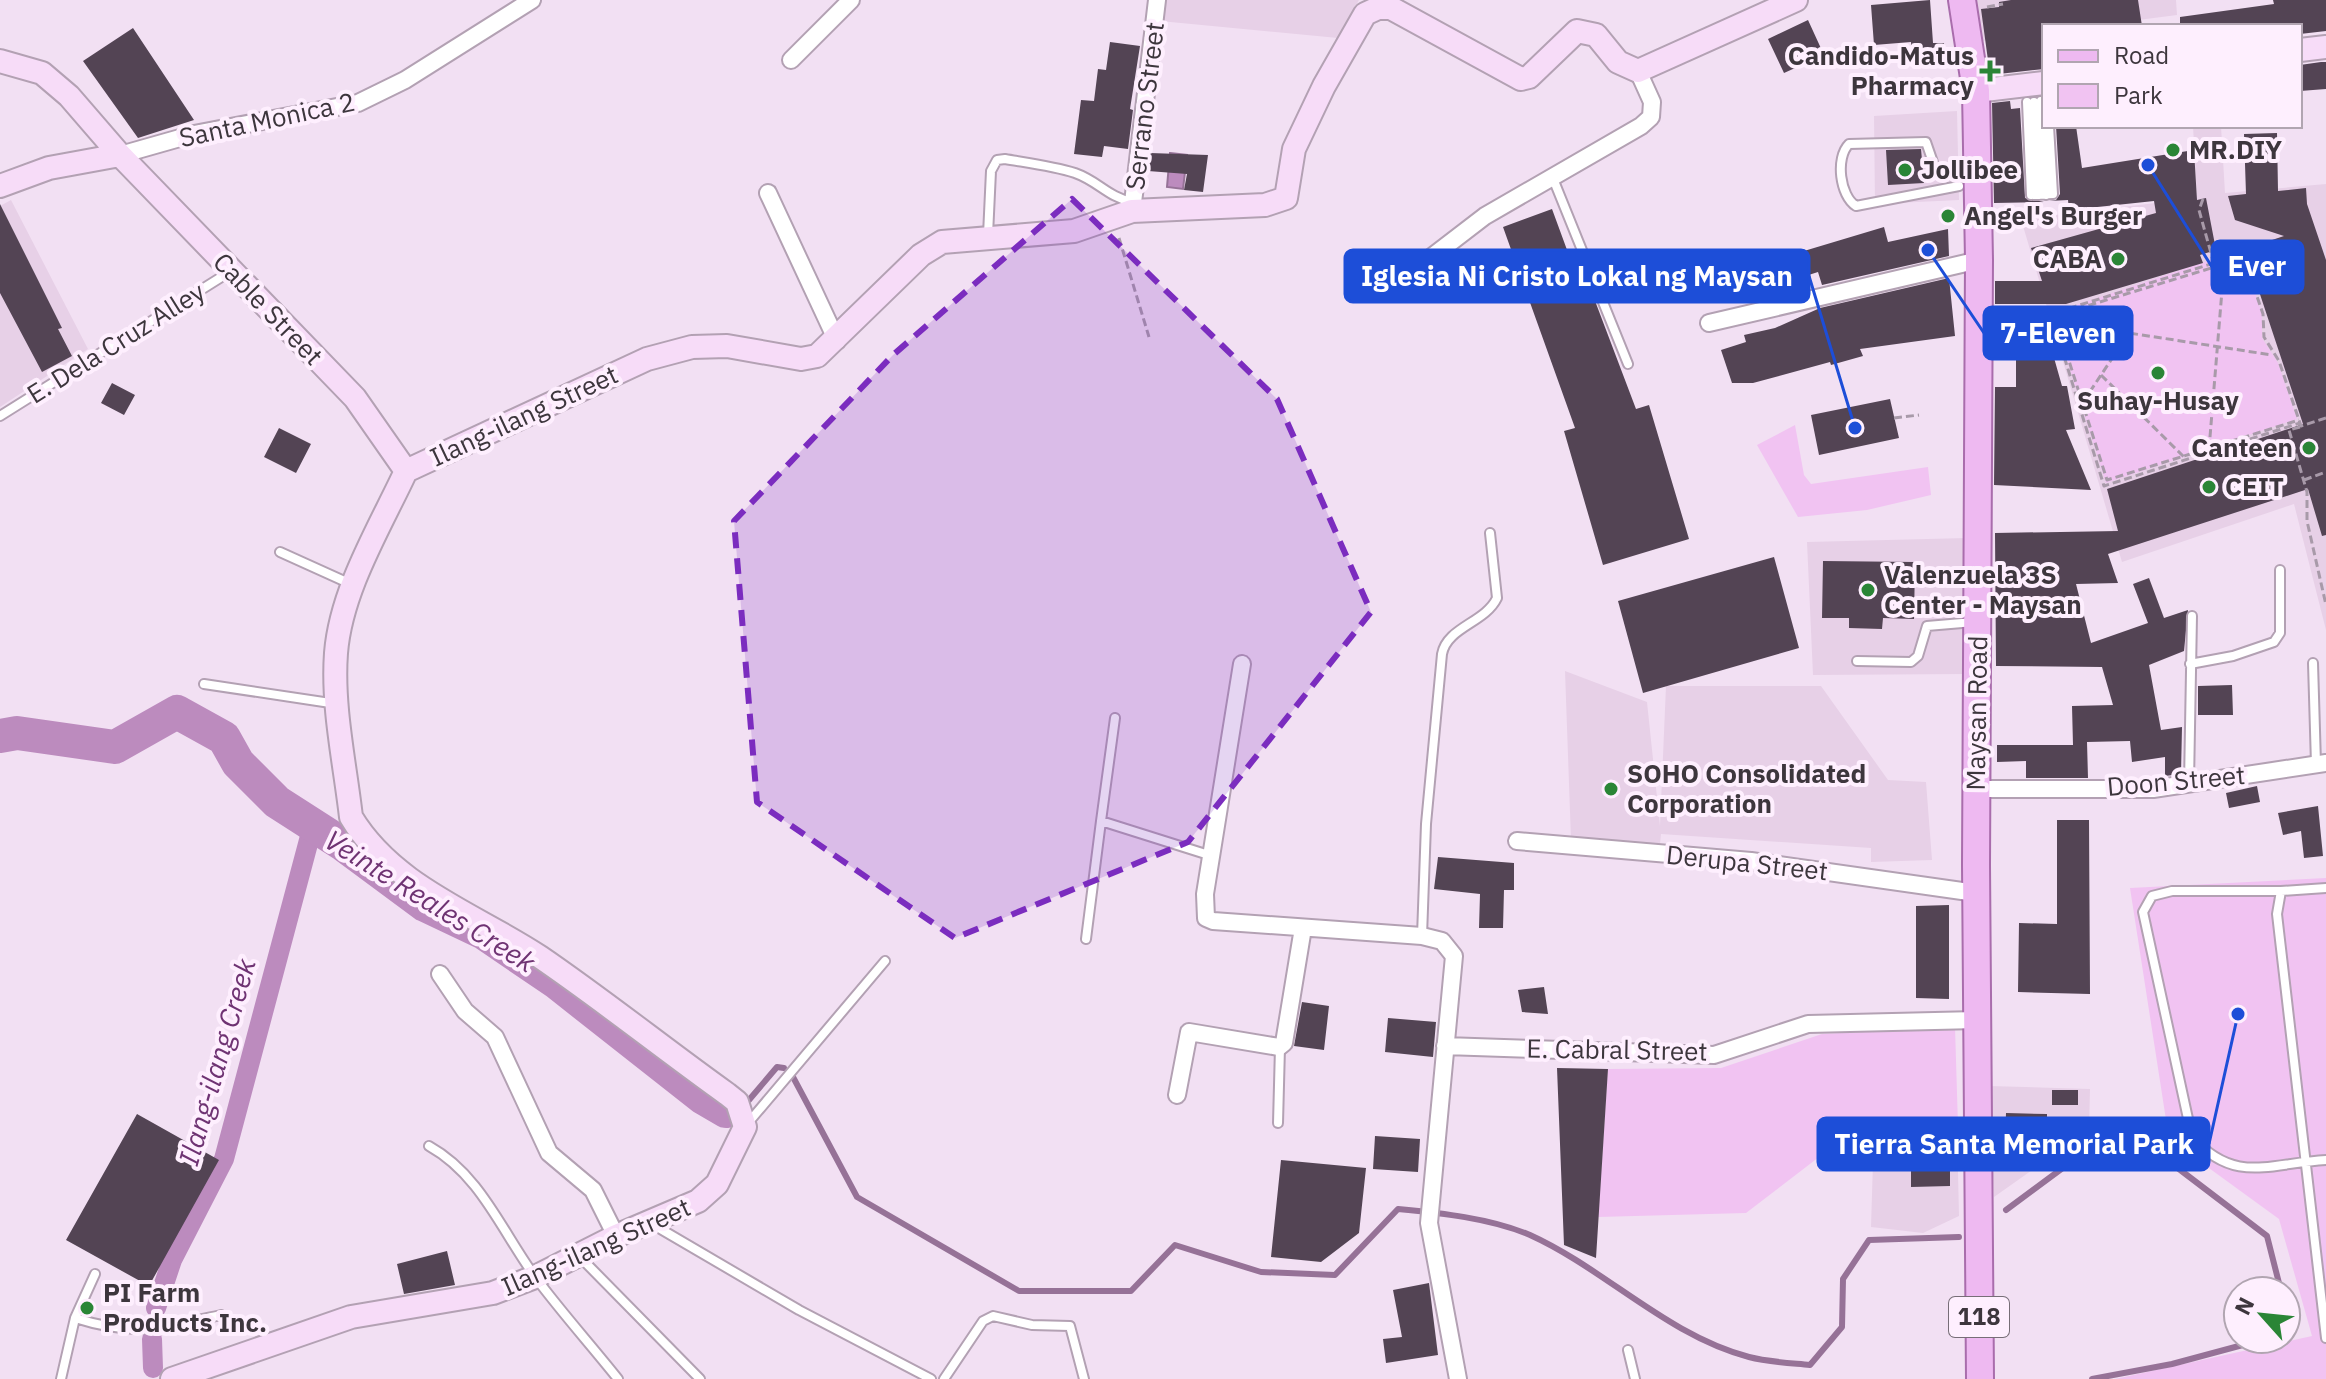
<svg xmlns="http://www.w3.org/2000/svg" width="2326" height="1379" font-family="'IBM Plex Sans',sans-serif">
  <rect width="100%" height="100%" fill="#f2e0f3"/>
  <path fill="#e7d0e7" d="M1162,0H1359L1338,38L1160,21Z
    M1976,0H2176L2177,15L2092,26H2044V32L1982,41Z
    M1957,111L1959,200L1875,204L1874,116Z
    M2193,126H2221L2225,193L2326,184V630L2294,504L2122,562L2021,219L2197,198Z
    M11,200L88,349L0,407V206Z
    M1967,538V674L1813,675L1807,542Z
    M1565,671L1647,702L1660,826L1666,686H1821L1888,780L1926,782L1932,860L1871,862V848L1661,834L1660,844L1571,840Z
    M1989,1086L2090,1089L2089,1130L1994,1197Z
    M1874,1129H1957L1959,1216L1923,1233L1871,1227Z"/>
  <path fill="#f1c3f2" d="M2241,250L2262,314V338L2278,363L2297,419L2106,483L2052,313Z
    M1795,425L1804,475L1811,484L1928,467L1931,495L1867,510L1798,517L1757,445Z
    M2326,878V1379H2115L2312,1336L2279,1219L2169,1139L2130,888Z
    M1955,1027L1958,1126L1862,1124L1746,1213L1598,1217L1608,1069L1721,1068L1822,1034Z"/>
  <path fill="#bc8bbe" stroke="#967297" stroke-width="2" d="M1170,153L1187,155L1183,189L1167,187Z"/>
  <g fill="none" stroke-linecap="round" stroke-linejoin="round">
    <path stroke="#967297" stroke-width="6" d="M793,1077L857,1197L1019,1291H1131L1175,1245L1261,1272L1335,1275L1398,1209C1440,1213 1490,1218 1530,1235C1605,1269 1668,1336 1749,1357C1768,1362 1790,1363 1810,1365L1842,1327L1843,1279L1869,1240L1959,1237
      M749,1100L777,1067L784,1068
      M2154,1150L2267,1236L2281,1291
      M2006,1210L2087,1150H2154L2179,1142
      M2286,1311L2291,1332L2286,1333
      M2092,1379L2172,1364L2265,1339"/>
    <path stroke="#bc8bbe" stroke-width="20" d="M156,1308L172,1260L224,1159L313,825
      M152,1339L153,1368"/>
    <path stroke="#bc8bbe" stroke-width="34" d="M0,736L17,733L115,747L177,712L224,738L238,763L277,802L344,845L425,905L484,933L556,982L702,1097L726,1111"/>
  </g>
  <path fill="#534454" d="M1930,0L1933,43H1944L1945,66L1913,68L1911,42L1874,45L1871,5Z
    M2011,0H2138L2142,26H2044V69L1990,75L1981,9L1999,7V2Z
    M2273,0H2326V31L2300,34V26H2180V17L2274,4Z
    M1808,20L1824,55L1784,73L1768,39Z
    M133,28L194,120L138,138L83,61Z
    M1110,42L1140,46L1130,109L1133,110L1128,149L1104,146L1102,157L1074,154L1081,100L1094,101L1098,69L1106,70Z
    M2321,62H2326V89L2300,91V65Z
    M2010,101L2011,109L2020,108L2025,198L2044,202L1994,203L1992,103Z
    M2056,126H2076L2082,168L2194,150L2197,200L2206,198L2216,250L2200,255L2203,263L2066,304H1995V281H2042L2031,248L2156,213L2154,201L2069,210L2068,200L2049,201L2056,200L2060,194Z
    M2277,133L2278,191L2306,188L2307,204L2326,260V535L2322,536L2308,489L2108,554L2118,583L2076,584L2091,643L2148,623L2133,584L2149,578L2164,618L2188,610L2184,651L2149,665L2161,730L2182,727L2181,774L2165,776V757L2132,762L2130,741L2087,742L2088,778H2026V761L1997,762V745H2073L2072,706L2113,705L2102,667L1996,666L1995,533L2118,531L2107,489L2303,424L2245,249L2284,236L2235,220L2228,196L2246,194L2244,134Z
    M1921,149L1924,183L1888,185L1886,150Z
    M1150,153L1208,155L1203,192L1184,190L1187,174L1148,171Z
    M0,204L62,328L58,329L72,356L42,372L0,293Z
    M1552,209L1581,288L1589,285L1636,409L1649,405L1689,539L1603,565L1564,431L1575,428L1503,227Z
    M1884,227L1888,242L1948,229L1949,256L1822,285L1818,272L1771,287L1764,263Z
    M1949,278L1955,336L1860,349L1863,356L1831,365L1830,362L1753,383H1732L1721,350L1746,342L1744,335L1775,328L1820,308Z
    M2041,312L2062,386H2067L2075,429L2066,430L2091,490L1994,485L1995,387H2016V332Z
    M112,383L135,395L124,415L101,403Z
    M1890,399L1899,438L1819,455L1811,415Z
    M279,428L311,444L296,473L264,457Z
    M1774,557L1799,648L1643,693L1618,601Z
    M1823,561L1915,562L1914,619L1883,618L1882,629L1849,628V618H1822Z
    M2232,685L2233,715H2198V686Z
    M2257,786L2260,802L2229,808L2226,793Z
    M2318,806L2323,856L2304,858L2301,831L2283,835L2278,813Z
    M2057,820H2089L2090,994L2018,992L2019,923L2057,924Z
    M1438,857L1514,863V890H1504L1503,928H1479L1480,894L1434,889Z
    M1949,905V999L1916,998V906Z
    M1544,987L1548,1014L1522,1012L1518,990Z
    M1302,1002L1329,1006L1324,1050L1294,1046Z
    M1388,1018L1436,1022L1433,1057L1385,1052Z
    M1557,1068L1608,1069L1596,1258L1564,1245Z
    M2052,1090H2078V1105H2052Z
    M2006,1113L2047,1114V1142H2005Z
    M137,1114L219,1160L149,1286L66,1240Z
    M1375,1136L1420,1139L1418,1172L1373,1169Z
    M1281,1160L1366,1168L1359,1233L1321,1262L1271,1257Z
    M1950,1164V1186L1911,1187V1165Z
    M447,1251L455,1285L404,1294L397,1264Z
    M1429,1283L1438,1355L1386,1363L1383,1339L1402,1337L1393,1290Z"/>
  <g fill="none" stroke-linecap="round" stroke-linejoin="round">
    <defs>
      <path id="lane" d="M2041,101L2046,195
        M2027,102L2031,195L2053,194L2049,126
        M2034,102L2039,195
        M1959,174L1944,175L1936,171L1926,142L1849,144C1835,158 1840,196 1856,206L1959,186
        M1552,176L1628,364
        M988,235L991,171L997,160L1005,159C1028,163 1053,166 1075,173C1098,181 1108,197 1132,202
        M0,416L231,271
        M280,552L353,585
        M1857,661L1911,662L1918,656L1927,626L1974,622
        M2313,663L2316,764
        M2190,664L2233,656L2274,642L2280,633V570
        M204,684L337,704
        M2189,783L2192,616
        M1101,821L1115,718
        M2326,888L2281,891L2277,914L2326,1338
        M2281,891H2172L2152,896L2143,912L2192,1137C2235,1185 2270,1163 2326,1160
        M1422,936L1426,824L1442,654C1447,627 1485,623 1497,598L1490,533
        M1086,939L1101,821L1212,856
        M748,1123L885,961
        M1278,1123L1280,1047
        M429,1146C481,1175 502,1232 536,1278C562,1313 591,1345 618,1379
        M652,1224L799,1310L931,1379
        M580,1257L700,1379
        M75,1318C135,1337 161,1328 221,1315
        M1628,1350L1635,1379
        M61,1379L75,1318L95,1274
        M944,1379L983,1321L993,1316L1032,1325L1070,1326L1084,1379"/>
      <path id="street" d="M791,60L851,0
        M120,155L194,134L358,103L405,80L532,0
        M768,193L837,341
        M1132,211L1157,0
        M1399,282L1485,216L1641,126L1651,117L1652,102L1638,71
        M1709,323L1979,260
        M1242,664L1205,894L1206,918L1213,921L1422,936L1442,941L1454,956L1429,1223L1458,1379
        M1976,789H2153L2326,763
        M1517,841L1751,861L1976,893
        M440,974L465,1011L495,1037L549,1153L593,1190L616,1236
        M1445,1046L1714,1055L1808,1024L1977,1020
        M1177,1095L1189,1032L1279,1047L1284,1043L1303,928"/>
      <path id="secondary" d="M2300,50L2326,47
        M0,61L42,73L69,96L120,155L355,398L406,471
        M1976,91L2044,83
        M0,186L49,168L120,155
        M172,1379L351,1317L493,1293L535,1277L616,1236L698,1201L717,1184L745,1127L737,1102L727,1094C664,1049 603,1000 540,957C475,914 393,887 351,817C345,764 332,707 336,653C341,590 380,527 406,471L647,359L692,347L727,346L801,359L817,356L921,255L942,242L1074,231L1132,211L1265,205L1286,198L1294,149L1324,86L1365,14L1378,8H1391L1521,79L1529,77L1577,31L1596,35L1618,62L1638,71L1796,0"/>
      <path id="primary" d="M1962,0L1976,91L1979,260L1976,865L1980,1379"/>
    </defs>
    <use href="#lane" stroke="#b3a1b3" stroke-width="12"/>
    <use href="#street" stroke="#b3a1b3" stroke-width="20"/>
    <use href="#secondary" stroke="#b3a1b3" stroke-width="26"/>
    <use href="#primary" stroke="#a96dac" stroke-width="30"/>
    <path stroke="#a89aa9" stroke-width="3" stroke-dasharray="8 4" stroke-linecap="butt" d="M1987,7L2003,4
      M2203,199L2199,210L2214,264
      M1119,238L1149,337
      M2214,263L2051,314L2104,486L2300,423
      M2054,316L2244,258L2263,314L2264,337L2279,361L2301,426L2326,418
      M2055,317L2107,480L2299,420
      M2058,317L2129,333
      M2101,375L2184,457
      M2083,402L2129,333L2272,355
      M1894,418L1919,415
      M2300,427L2289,430L2307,492V521L2326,605
      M2209,449L2224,266
      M2304,480L2326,472"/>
    <use href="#lane" stroke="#fff" stroke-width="8"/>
    <use href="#street" stroke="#fff" stroke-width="16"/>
    <use href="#secondary" stroke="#f7dcf8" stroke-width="22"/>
    <use href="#primary" stroke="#eeb9f1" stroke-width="26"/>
  </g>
  <path fill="#7b2cbf" fill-opacity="0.2" stroke="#7b2cbf" stroke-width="6" stroke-dasharray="16 10" stroke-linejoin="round" d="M1072,199L1277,399L1371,612L1188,842L955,938L757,802L734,521L893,355Z"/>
  <g fill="#2a8536" stroke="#feeffe" stroke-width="3">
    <path d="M1986 59h8v8h8v8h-8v8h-8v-8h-8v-8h8z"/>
    <circle cx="2173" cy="150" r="8"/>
    <circle cx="1905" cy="170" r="8"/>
    <circle cx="1948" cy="216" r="8"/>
    <circle cx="2118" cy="259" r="8"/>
    <circle cx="2158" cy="373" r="8"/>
    <circle cx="2309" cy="448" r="8"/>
    <circle cx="2209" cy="487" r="8"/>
    <circle cx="1868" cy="590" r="8"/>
    <circle cx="1611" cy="789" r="8"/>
    <circle cx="87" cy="1308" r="8"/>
  </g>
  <g text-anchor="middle" stroke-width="8" stroke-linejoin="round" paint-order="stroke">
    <rect fill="#feeffe" stroke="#776e77" stroke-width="2" x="1949" y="1297" width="60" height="40" rx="6"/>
    <g font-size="24" font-weight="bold" fill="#3d363d">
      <text x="1979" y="1325">118</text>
    </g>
    <g font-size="26" font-weight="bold" fill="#3d363d" stroke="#feeffe" text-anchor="start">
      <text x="1974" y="65" text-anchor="end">Candido-Matus<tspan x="1974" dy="30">Pharmacy</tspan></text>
      <text x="2189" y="159">MR.DIY</text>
      <text x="1921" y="179">Jollibee</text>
      <text x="1964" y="225">Angel's Burger</text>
      <text x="2102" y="268" text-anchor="end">CABA</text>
      <text x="2158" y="410" text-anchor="middle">Suhay-Husay</text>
      <text x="2293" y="457" text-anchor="end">Canteen</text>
      <text x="2225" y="496">CEIT</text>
      <text x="1884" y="584">Valenzuela 3S<tspan x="1884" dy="30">Center - Maysan</tspan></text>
      <text x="1627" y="783">SOHO Consolidated<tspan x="1627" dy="30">Corporation</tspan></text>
      <text x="103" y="1302">PI Farm<tspan x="103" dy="30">Products Inc.</tspan></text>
    </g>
    <g font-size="26" fill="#3d363d" stroke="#feeffe">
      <text transform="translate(1145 106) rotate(-83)" y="9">Serrano Street</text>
      <text transform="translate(267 120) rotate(-12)" y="9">Santa Monica 2</text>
      <text transform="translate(268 309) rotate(46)" y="9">Cable Street</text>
      <text transform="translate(116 343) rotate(-32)" y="9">E. Dela Cruz Alley</text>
      <text transform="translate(524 416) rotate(-25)" y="9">Ilang-ilang Street</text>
      <text transform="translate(1977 713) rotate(-89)" y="9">Maysan Road</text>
      <text transform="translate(2176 781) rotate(-5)" y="9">Doon Street</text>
      <text transform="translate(1747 863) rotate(6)" y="9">Derupa Street</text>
      <text transform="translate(1617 1050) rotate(1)" y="9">E. Cabral Street</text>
      <text transform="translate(596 1247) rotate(-24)" y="9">Ilang-ilang Street</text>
    </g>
    <g font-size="28" font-style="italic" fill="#6f3373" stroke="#feeffe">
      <text transform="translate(430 901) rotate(32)" y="10">Veinte Reales Creek</text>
      <text transform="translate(217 1062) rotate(-74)" y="10">Ilang-ilang Creek</text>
    </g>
  </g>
  <path fill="none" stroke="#1d4ed8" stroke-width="3" d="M2148 165L2212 267M1855 428L1809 276M1928 250L1984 333M2238 1014L2209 1144"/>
  <g fill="#1d4ed8" stroke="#feeffe" stroke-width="3">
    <circle cx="2148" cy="165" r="8"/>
    <circle cx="1855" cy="428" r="8"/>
    <circle cx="1928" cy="250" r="8"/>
    <circle cx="2238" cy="1014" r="8"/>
  </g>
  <g fill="#1d4ed8" stroke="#1d4ed8" stroke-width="3">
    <rect x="2212" y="241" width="91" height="52" rx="8"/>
    <rect x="1345" y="250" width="464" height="52" rx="8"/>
    <rect x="1984" y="307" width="148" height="52" rx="8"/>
    <rect x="1818" y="1118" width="391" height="52" rx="8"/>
  </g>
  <g font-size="28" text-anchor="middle" font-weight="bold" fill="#fff">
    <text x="2257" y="276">Ever</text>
    <text x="1577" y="286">Iglesia Ni Cristo Lokal ng Maysan</text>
    <text x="2058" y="343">7-Eleven</text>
    <text x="2014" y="1154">Tierra Santa Memorial Park</text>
  </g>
  <rect x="2042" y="24" width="260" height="104" fill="#feeffe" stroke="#b1a5b1" stroke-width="2"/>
  <rect x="2058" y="50" width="40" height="12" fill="#eeb9f1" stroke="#b1a5b1" stroke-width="2"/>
  <text x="2114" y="64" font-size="24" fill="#3d363d">Road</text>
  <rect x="2058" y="84" width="40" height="24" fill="#f1c3f2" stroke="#b1a5b1" stroke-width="2"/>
  <text x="2114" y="104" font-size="24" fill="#3d363d">Park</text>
  <g transform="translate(2262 1315) rotate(297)"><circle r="38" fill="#feeffe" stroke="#b1a5b1" stroke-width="2"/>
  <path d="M0-6L14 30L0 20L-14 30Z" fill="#2a8536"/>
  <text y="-12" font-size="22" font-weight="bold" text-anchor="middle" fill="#3d363d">N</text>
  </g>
</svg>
